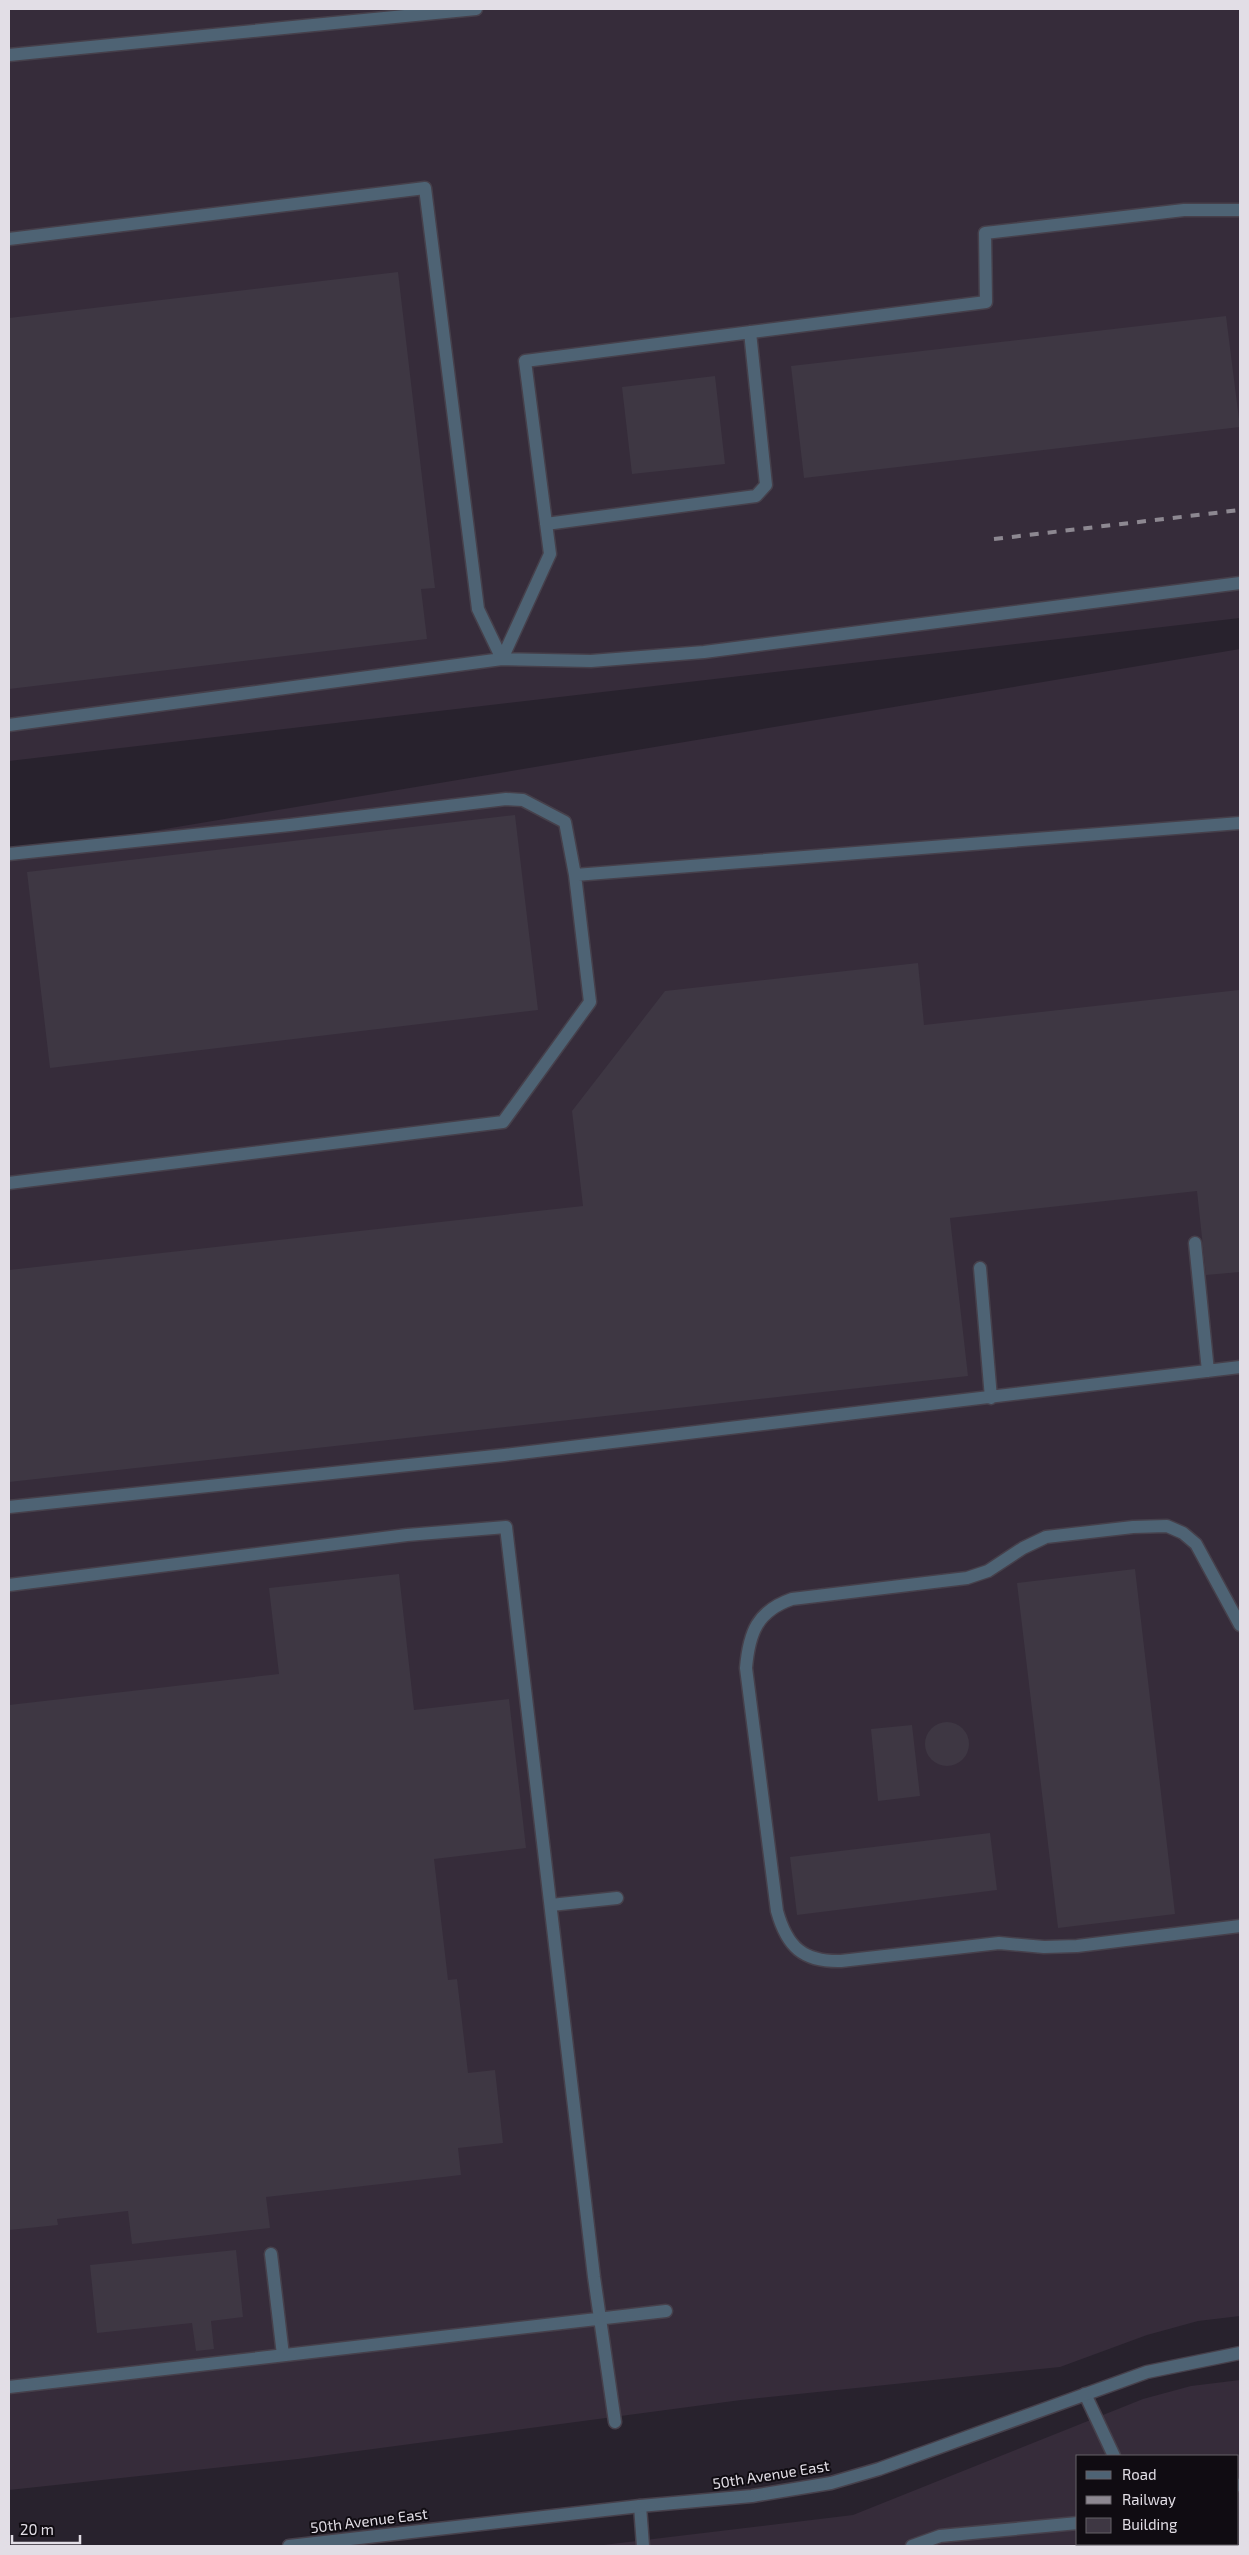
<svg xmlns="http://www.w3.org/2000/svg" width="1249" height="2555" font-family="'Exo 2',sans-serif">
  <rect width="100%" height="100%" fill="#28222d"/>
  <path fill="#362c3a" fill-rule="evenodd" d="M9,9H1240V618L9,761Z
    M1240,649V2316L1198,2321L1147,2335L1060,2367L741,2400L298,2459L9,2490V855Z
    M1240,2380V2546H595L853,2515L1143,2399L1191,2386ZM1078,2456H1238V2544H1078Z"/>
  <path fill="#3e3743" d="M398,272L435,588L421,589L427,639L9,689V318Z
    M1226,316L1240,427L804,478L791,366Z
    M715,376L725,464L632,474L622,387Z
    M515,815L538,1010L50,1068L27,872Z
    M918,963L924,1025L1239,990L1240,1272L1206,1275L1197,1191L950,1218L968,1376L9,1482V1270L583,1206L572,1111L665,991Z
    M1135,1569L1175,1914L1058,1928L1017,1583Z
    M399,1574L414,1710L509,1699L526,1848L434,1859L448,1980L457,1979L468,2073L495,2070L503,2143L458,2148L461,2175L266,2197L270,2228L132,2244L128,2211L57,2219L58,2225L9,2230V1705L279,1674L269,1588Z
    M925 1744a22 22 0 1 1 44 0a22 22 0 1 1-44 0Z
    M912,1725L920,1796L878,1801L871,1729Z
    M990,1833L997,1890L797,1915L790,1857Z
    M236,2250L243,2317L211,2321L214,2349L196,2351L192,2323L97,2333L90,2265Z"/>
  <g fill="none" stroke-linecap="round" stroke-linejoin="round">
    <defs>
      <path id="service" d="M9,55L476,9
        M9,239L425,188L478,609L502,659
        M546,524L756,496L766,485L750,332
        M502,659L550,554L525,361L986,302L985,233L1184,210H1240
        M9,725L502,659L591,661L704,652L1240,583
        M9,854L290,825L506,799L523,800L565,822L575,875L590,1002L503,1122L9,1183
        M575,875L1240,823
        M1195,1243L1208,1371
        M980,1268L991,1398
        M9,1507L504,1455L1240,1367
        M9,1585L407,1535L506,1527L594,2277L615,2422
        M1240,1625L1196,1544L1183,1533L1167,1526L1133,1527L1046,1537L1023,1548L988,1571L967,1578L792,1599C757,1611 749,1633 746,1668L777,1911C787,1947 803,1962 841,1961L999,1943L1044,1947L1077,1946L1240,1926
        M551,1905L617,1898
        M271,2254L283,2355
        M9,2387L666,2311
        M1085,2394L1114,2456
        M1238,2485H1240
        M640,2506L643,2546
        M1229,2544V2546
        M912,2546L940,2536L1078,2523"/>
      <path id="tertiary" d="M289,2546L640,2506L752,2496L831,2483L879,2469L1147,2372L1240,2353"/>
    </defs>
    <use href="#service" stroke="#46404b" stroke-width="15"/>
    <use href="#tertiary" stroke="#46404b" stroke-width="15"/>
    <use href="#service" stroke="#4e6374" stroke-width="12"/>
    <use href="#tertiary" stroke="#4e6374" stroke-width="12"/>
    <path stroke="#8d8891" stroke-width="4" stroke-dasharray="9 9" stroke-linecap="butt" d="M994,539L1240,510"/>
  </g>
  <g text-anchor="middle" stroke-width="4" stroke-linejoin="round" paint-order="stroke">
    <g font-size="15" fill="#e2dee6" stroke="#100c12">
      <text transform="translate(771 2475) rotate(-9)" y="5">50th Avenue East</text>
      <text transform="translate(369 2521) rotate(-7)" y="5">50th Avenue East</text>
    </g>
  </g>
  <rect width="1249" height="2555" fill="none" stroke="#e2dee6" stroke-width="20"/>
  <rect x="1076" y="2455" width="162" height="90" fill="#100c12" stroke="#646067"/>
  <rect x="1086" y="2471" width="25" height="8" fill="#4e6374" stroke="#646067"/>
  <text x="1122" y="2480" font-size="15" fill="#e2dee6">Road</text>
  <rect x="1086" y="2496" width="25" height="8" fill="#8d8891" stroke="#646067"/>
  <text x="1122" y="2505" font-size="15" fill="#e2dee6">Railway</text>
  <rect x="1086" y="2518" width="25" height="15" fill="#3e3743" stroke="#646067"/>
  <text x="1122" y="2530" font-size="15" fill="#e2dee6">Building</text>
  <path d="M12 2535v8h68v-8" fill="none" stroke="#e2dee6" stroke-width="2.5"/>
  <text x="20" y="2535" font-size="15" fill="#e2dee6" stroke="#100c12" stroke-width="4" paint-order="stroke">20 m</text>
</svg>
